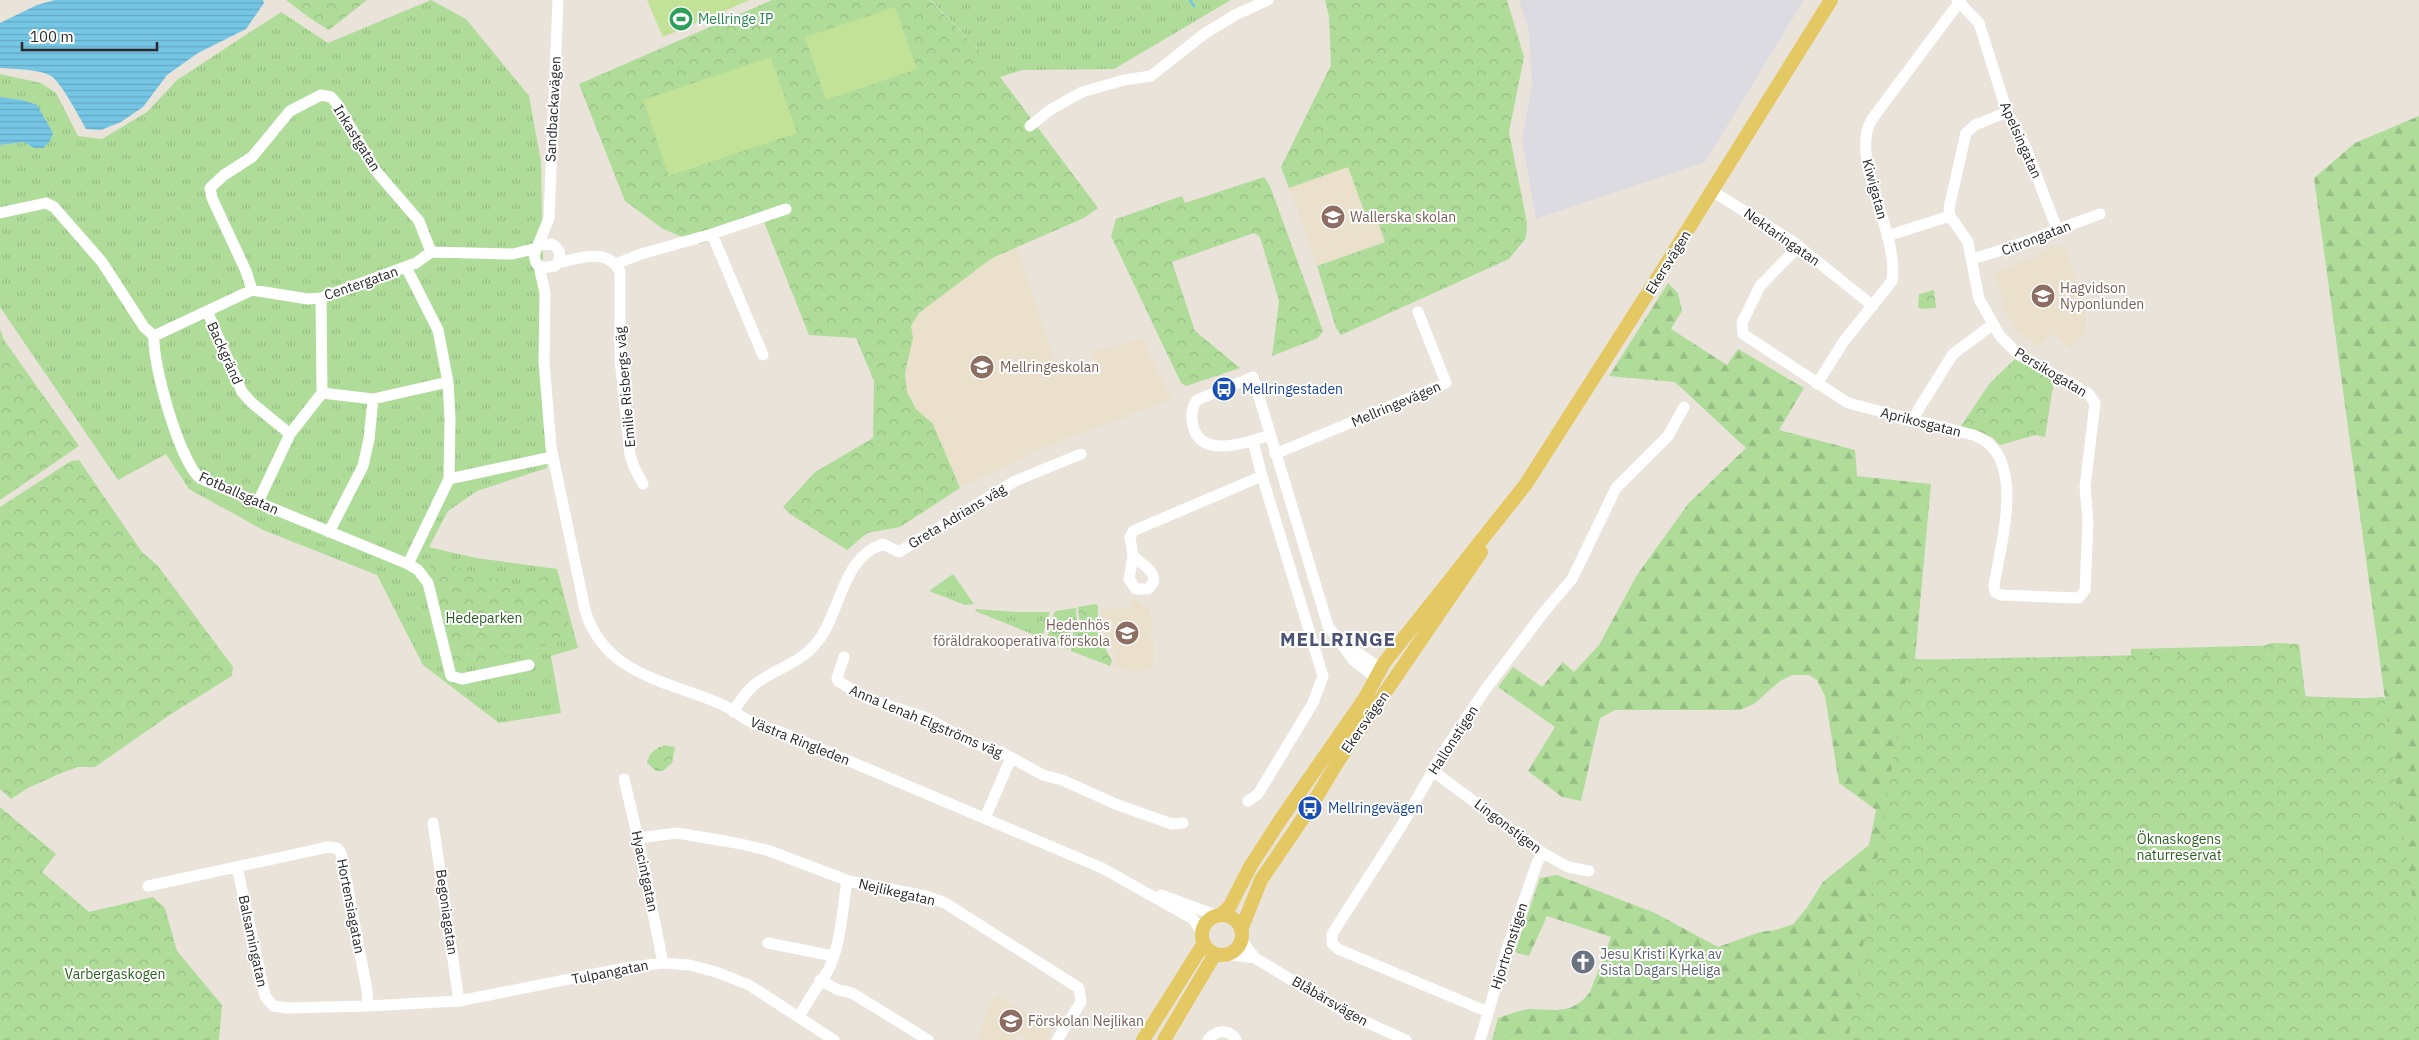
<svg xmlns="http://www.w3.org/2000/svg" width="2419" height="1040" font-family="'IBM Plex Sans',sans-serif">
  <defs>
    <pattern id="grass-tufts" width="24" height="20" patternUnits="userSpaceOnUse" patternTransform="scale(1.25)"><rect width="24" height="20" fill="#b0dc9a"/><path d="M3 7l-1-3M5 7V3M7 7l1-3M15 17l-1-3M17 17v-4M19 17l1-3" fill="none" stroke="#97bd85"/></pattern>
    <pattern id="forest-firs" width="22" height="20" patternUnits="userSpaceOnUse" patternTransform="scale(1.25)"><rect width="22" height="20" fill="#b0dc9a"/><path d="M5 1l3.5 6h-7zM16 11l3.5 6h-7z" fill="#97bd85"/></pattern>
    <pattern id="park-crowns" width="20" height="18" patternUnits="userSpaceOnUse" patternTransform="scale(1.25)"><rect width="20" height="18" fill="#b0dc9a"/><path d="M2 6a3 3 0 1 1 6 0M12 15a3 3 0 1 1 6 0" fill="none" stroke="#97bd85"/></pattern>
    <pattern id="water-rules" width="6" height="5" patternUnits="userSpaceOnUse" patternTransform="scale(1.25)"><rect width="6" height="5" fill="#75c5e4"/><path d="M0 2.5h6" fill="none" stroke="#65a9c4"/></pattern>
  </defs>
  <rect width="100%" height="100%" fill="#e9e3da"/>
  <path fill="#dddbe2" d="M1519,0H1804L1705,162L1536,219L1522,140L1532,84L1529,31Z"/>
  <path fill="#eae0cb" d="M1348,166L1367,218L1376,216L1385,242L1317,266L1289,188Z
    M2056,245L2065,248L2086,307V332L2071,349L2052,333L2039,347L2017,331L1999,304L2003,299L1994,272L2036,257L2043,250Z
    M1017,247L1058,371H1070L1095,363L1092,352L1142,338L1172,399L1050,445L960,488L933,424L916,409L907,392L905,373L913,338L911,326L919,313L992,258Z
    M1134,599L1149,609L1153,622L1149,638L1153,640V667L1138,673L1116,667L1115,655L1101,628L1102,609L1129,608Z
    M997,995L1052,1030L1047,1040H1029L1019,1034L1015,1040H978L986,1012Z"/>
  <path fill="url(#grass-tufts)" d="M431,0L466,19L529,96L541,161L547,468L477,491L448,511L429,547L476,558L557,569L578,648L551,656L561,713L499,723L423,665L377,575L263,530L189,489L166,454L118,480L0,307V145L25,142L34,148L22,100L0,97V74L41,83L56,93L78,136L102,139L147,112L177,80L281,12L328,43Z
    M931,0H1231L1114,69L1022,70L1000,77L982,53Z
    M953,574L974,604L965,605L929,591Z
    M1076,608L1077,624L1071,626L1069,649L1049,642L1047,638L1054,613L1056,611Z
    M976,609L1016,612H1050L1042,638L975,611Z"/>
  <path fill="url(#forest-firs)" d="M2419,116V1040H1492L1498,1018C1508,1015 1519,1010 1529,1009C1555,1009 1571,1016 1590,992L1611,937L1547,916L1529,956L1515,952L1540,878L1557,875L1655,913L1718,947L1760,932L1776,930L1793,924L1806,909L1823,882L1869,845L1876,810L1839,783L1825,696L1817,680L1809,675H1792L1780,681L1754,704L1740,710H1615L1600,718L1581,801L1562,797L1528,771L1555,727L1498,687L1513,667L1542,687L1563,662L1574,672L1599,645L1637,575L1688,504L1746,448L1675,382L1609,376L1668,283L1678,293L1682,311L1671,329L1727,365L1738,349L1804,388L1779,430L1855,450L1857,476L1931,484L1915,659L2131,669V649L2291,645L2293,696L2385,699L2314,178L2355,143Z"/>
  <path fill="url(#park-crowns)" d="M286,0H367L329,30L311,19Z
    M772,0H930L982,53L1098,208L1084,218L992,258L919,313L911,326L913,338L905,373L907,392L916,409L933,424L960,488L900,527L867,533L847,550L790,514L783,507L815,472L873,438L874,381L856,338L809,335L764,222L700,244L663,229L625,201L579,84Z
    M1325,0H1507L1524,57L1509,132L1527,223L1526,238L1509,259L1341,335L1336,328L1317,266L1385,242L1376,216L1367,219L1348,167L1289,188L1281,167L1331,65L1329,17Z
    M1264,177L1270,186L1323,331L1318,338L1272,356L1279,301L1260,237L1254,233L1172,262L1195,331L1240,368L1186,386L1181,383L1111,236L1116,219L1182,196L1185,203Z
    M1934,290L1936,308L1923,309L1918,307L1919,294Z
    M0,329L4,340L79,446L0,500Z
    M2015,359L2054,380L2045,437L2036,435L2000,445L1992,437L1961,426L1990,383Z
    M79,460L142,552L158,566L233,667L232,676L171,714L95,767H78L59,774L28,788L11,799L0,789V507L71,461Z
    M428,558L516,585L555,574L572,638L453,671Z
    M1096,604L1098,606L1097,632L1112,661L1110,666L1071,651L1074,627L1080,626L1078,607Z
    M2271,643L2299,644L2306,701L2308,702L2384,697L2419,944V1040H1848L1909,660L2240,653L2254,651Z
    M663,745L675,747L672,763L663,771H656L647,763C649,754 652,752 659,747H662Z
    M0,807L56,854L42,872L89,912L153,897L165,908L177,951L222,1005L219,1040H0Z"/>
  <path fill="#c1e297" d="M647,0H750L663,37Z
    M895,7L917,69L826,100L805,37Z
    M771,57L797,133L669,176L643,100Z"/>
  <path fill="url(#water-rules)" d="M55,0H263L264,3L246,29L198,53L167,75L143,107L121,122L101,130L86,129C80,118 61,82 51,76C40,69 13,69 0,68V23L37,5Z
    M0,97L22,100L37,105L53,133L50,141L43,148H34L24,142L0,145Z"/>
  <g fill="none" stroke-linecap="round" stroke-linejoin="round">
    <path stroke="#75c5e4" stroke-width="2.5" d="M1190,0L1194,6"/>
    <path stroke="#fff" stroke-width="11" d="M1957,0L1979,23L2007,112L2026,148L2057,229
      M1030,126L1050,110L1082,92L1124,80L1151,76L1204,34L1235,15L1268,0
      M1712,191L1792,241L1873,306
      M0,213L46,203L54,207L102,262L144,327L154,336C152,363 180,464 201,479L408,564L449,479L552,457
      M712,234L763,355
      M1887,236L1950,216L1949,208L1966,133L1975,125L2007,112
      M540,245L552,244C561,249 562,258 555,266L543,268L536,263L534,255L549,218L558,0
      M1799,246L1760,286L1742,323L1743,334L1848,403L1973,435C2029,453 2000,545 1994,586L1995,592L2001,595L2079,598L2085,590L2088,521L2085,487L2095,403L2088,393L2019,355L2000,336L1979,299L1968,242L1950,216
      M1971,259C2015,248 2057,229 2100,214
      M558,263C579,258 609,247 620,272V359L630,455L634,467L643,484
      M616,264L641,254L712,234L786,209
      M539,266L545,293L544,362L551,447L585,610C604,675 668,681 721,704C730,708 739,715 747,720C758,726 772,729 783,733L1102,868L1193,919L1202,932
      M406,267L438,330L448,382L450,419L449,479
      M252,290L246,271L212,198L210,188L224,175L252,157L290,111L321,95L331,97L337,104L376,171L419,221L431,252
      M207,311L242,392L252,403L290,434
      M154,336L252,290L308,299L321,298L416,263L431,252L513,254L537,248
      M1817,384L1844,341L1892,281C1900,234 1848,158 1872,119L1961,0
      M322,393L373,399L448,382
      M1914,420L1918,410L1953,354L1992,325
      M1270,435C1249,442 1201,460 1193,426C1191,416 1191,408 1197,400L1253,377L1328,626L1354,661L1376,678
      M1253,441L1262,476
      M1275,454L1446,383L1418,312
      M258,502L290,434L322,393L321,298
      M329,532L363,466L369,439L373,399
      M1133,556C1142,565 1164,575 1148,589H1136L1129,579L1133,556L1130,537L1133,531L1262,476L1323,676L1313,703L1258,794L1248,801
      M408,564L418,570L428,583L451,676L462,679L529,665
      M1349,652L1360,654L1381,669
      M844,657L837,678L838,681L866,698L927,718L970,742L1001,752L1043,775L1062,780L1118,805L1172,824L1183,823
      M733,712C741,700 749,687 761,680C781,667 803,661 818,641C842,610 841,558 883,544L899,552L1015,481L1081,454
      M1433,771L1543,853L1568,867L1589,871
      M624,779L638,838L663,963
      M985,818L1011,758
      M433,823L459,1001
      M638,838L677,833L736,843L767,850L849,881L926,896L945,903L1079,988L1081,1002L1057,1040
      M237,867L265,996L273,1006L287,1008L368,1006L459,1001L625,968L663,963L689,965L716,972L749,985L834,1040
      M148,886L328,847L337,848L341,853L367,990L368,1006
      M1161,895L1215,915
      M1241,940L1255,958L1348,1014L1406,1040
      M768,943L833,956
      M1225,954L1255,958
      M820,980L838,990L852,993L928,1040
      M1488,1012L1338,949L1332,943V934L1402,825L1444,751L1485,690L1544,612L1572,579L1616,488L1668,436L1684,407
      M799,1017C807,1002 816,988 826,974C840,953 843,906 847,880
      M1208,1040C1215,1030 1230,1028 1236,1040
      M1480,1040L1506,952L1537,863L1543,853"/>
    <path stroke="#e4c864" stroke-width="14" d="M1222,914L1230,906L1250,867L1279,822L1365,698L1384,663L1526,484L1660,274L1831,0
      M1202 935a20 20 0 1 1 40 0a20 20 0 1 1-40 0Z
      M1241,930L1261,880L1310,808L1337,763L1481,552
      M1143,1040L1204,943
      M1164,1040L1215,954"/>
  </g>
  <defs>
    <symbol id="stadium-disc" viewBox="-11 -11 22 22"><circle r="9.5" fill="#2e9e5b" stroke="#fff"/><path d="M0-5a6.5 5 0 1 0 0 10a6.5 5 0 1 0 0-10ZM-3.5-1.8h7v3.6h-7Z" fill="#fff"/></symbol>
    <symbol id="school-disc" viewBox="-11 -11 22 22"><circle r="9.5" fill="#8d6e63" stroke="#fff"/><path d="M0-5L7-2L0 1L-7-2ZM-4 1L0 2.5L4 1V4Q0 6-4 4Z" fill="#fff"/></symbol>
    <symbol id="bus-disc" viewBox="-11 -11 22 22"><circle r="9.5" fill="#1a4fb4" stroke="#fff"/><path d="M-5-6H5V4H4V6H2V4H-2V6H-4V4H-5ZM-3.5-4V0h7V-4ZM-3.5 1.2v1.5H-2V1.2ZM2 1.2v1.5H3.5V1.2Z" fill="#fff"/></symbol>
    <symbol id="church-disc" viewBox="-11 -11 22 22"><circle r="9.5" fill="#6b7280" stroke="#fff"/><path d="M-1.2-6h2.4v3.5h3.3v2.4h-3.3V6h-2.4V-.1h-3.3v-2.4h3.3Z" fill="#fff"/></symbol>
  </defs>
  <g fill-rule="evenodd">
    <use href="#stadium-disc" x="667" y="5" width="28" height="28"/>
    <use href="#school-disc" x="1319" y="203" width="28" height="28"/>
    <use href="#school-disc" x="2029" y="282" width="28" height="28"/>
    <use href="#school-disc" x="968" y="353" width="28" height="28"/>
    <use href="#bus-disc" x="1210" y="375" width="28" height="28"/>
    <use href="#school-disc" x="1113" y="619" width="28" height="28"/>
    <use href="#bus-disc" x="1296" y="794" width="28" height="28"/>
    <use href="#church-disc" x="1569" y="948" width="28" height="28"/>
    <use href="#school-disc" x="997" y="1007" width="28" height="28"/>
  </g>
  <g text-anchor="middle" stroke-width="4" stroke-linejoin="round" paint-order="stroke">
    <g font-size="14" fill="#27864d" stroke="#fff" text-anchor="start">
      <text x="698" y="24">Mellringe IP</text>
    </g>
    <g font-size="14" fill="#282828" stroke="#fff">
      <text transform="translate(553 109) rotate(-87)" y="5">Sandbackavägen</text>
      <text transform="translate(357 138) rotate(58)" y="5">Inkastgatan</text>
      <text transform="translate(2021 140) rotate(66)" y="5">Apelsingatan</text>
      <text transform="translate(1875 189) rotate(75)" y="5">Kiwigatan</text>
      <text transform="translate(1782 237) rotate(35)" y="5">Nektaringatan</text>
      <text transform="translate(2036 238) rotate(-21)" y="5">Citrongatan</text>
      <text transform="translate(1668 262) rotate(-58)" y="5">Ekersvägen</text>
      <text transform="translate(361 283) rotate(-19)" y="5">Centergatan</text>
      <text transform="translate(225 353) rotate(66)" y="5">Backgränd</text>
      <text transform="translate(2051 372) rotate(31)" y="5">Persikogatan</text>
      <text transform="translate(625 387) rotate(-95)" y="5">Emilie Risbergs väg</text>
      <text transform="translate(1396 404) rotate(-23)" y="5">Mellringevägen</text>
      <text transform="translate(1921 422) rotate(14)" y="5">Aprikosgatan</text>
      <text transform="translate(239 493) rotate(24)" y="5">Fotballsgatan</text>
      <text transform="translate(957 516) rotate(-31)" y="5">Greta Adrians väg</text>
      <text transform="translate(926 721) rotate(23)" y="5">Anna Lenah Elgströms väg</text>
      <text transform="translate(1365 722) rotate(-55)" y="5">Ekersvägen</text>
      <text transform="translate(1453 740) rotate(-57)" y="5">Hallonstigen</text>
      <text transform="translate(800 741) rotate(22)" y="5">Västra Ringleden</text>
      <text transform="translate(1508 826) rotate(37)" y="5">Lingonstigen</text>
      <text transform="translate(645 871) rotate(78)" y="5">Hyacintgatan</text>
      <text transform="translate(897 892) rotate(13)" y="5">Nejlikegatan</text>
      <text transform="translate(351 906) rotate(79)" y="5">Hortensiagatan</text>
      <text transform="translate(447 912) rotate(82)" y="5">Begoniagatan</text>
      <text transform="translate(253 941) rotate(78)" y="5">Balsamingatan</text>
      <text transform="translate(1509 946) rotate(-72)" y="5">Hjortronstigen</text>
      <text transform="translate(610 972) rotate(-11)" y="5">Tulpangatan</text>
      <text transform="translate(1330 1001) rotate(30)" y="5">Blåbärsvägen</text>
    </g>
    <g font-size="14" fill="#785e54" stroke="#fff" text-anchor="start">
      <text x="1350" y="222">Wallerska skolan</text>
      <text x="2060" y="293">Hagvidson<tspan x="2060" dy="16">Nyponlunden</tspan></text>
      <text x="1000" y="372">Mellringeskolan</text>
      <text x="1110" y="630" text-anchor="end">Hedenhös<tspan x="1110" dy="16">föräldrakooperativa förskola</tspan></text>
      <text x="1028" y="1026">Förskolan Nejlikan</text>
    </g>
    <g font-size="14" fill="#164399" stroke="#fff" text-anchor="start">
      <text x="1242" y="394">Mellringestaden</text>
      <text x="1328" y="813">Mellringevägen</text>
    </g>
    <g font-size="14" fill="#2b5e1f" stroke="#fff">
      <text x="484" y="623">Hedeparken</text>
      <text x="2179" y="844">Öknaskogens<tspan x="2179" dy="16">naturreservat</tspan></text>
      <text x="115" y="979">Varbergaskogen</text>
    </g>
    <g font-size="14" fill="#5b616d" stroke="#fff" text-anchor="start">
      <text x="1600" y="959">Jesu Kristi Kyrka av<tspan x="1600" dy="16">Sista Dagars Heliga</tspan></text>
    </g>
    <g font-size="19" font-weight="bold" letter-spacing="1" fill="#4c5374" stroke="#fff">
      <text x="1338" y="646">MELLRINGE</text>
    </g>
  </g>
  <path d="M22 42v8h135v-8" fill="none" stroke="#282828" stroke-width="2.5"/>
  <text x="30" y="42" font-size="15" fill="#282828" stroke="#ffffff" stroke-width="4" paint-order="stroke">100 m</text>
</svg>
